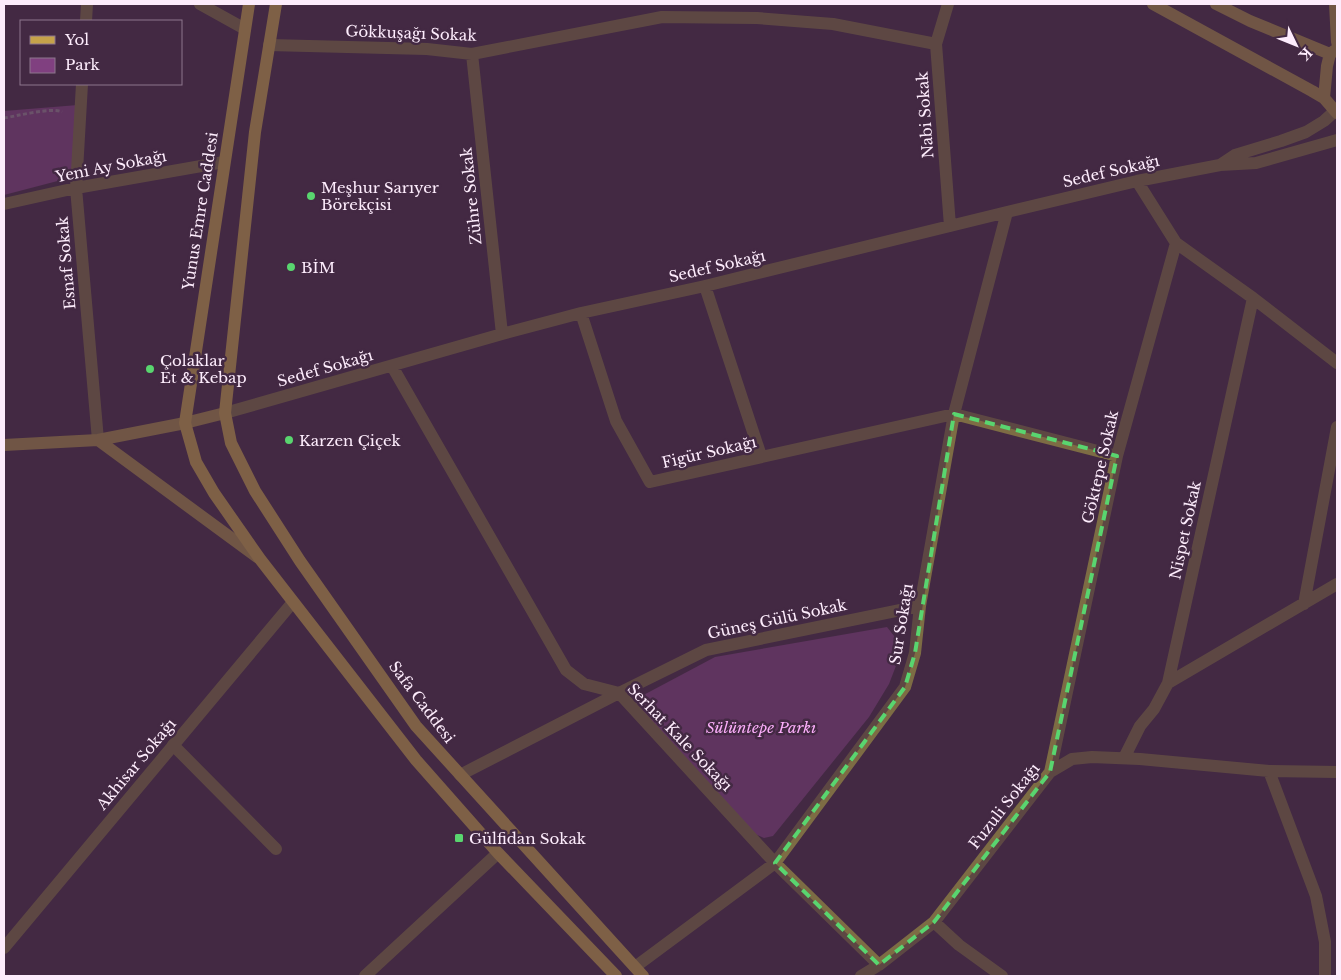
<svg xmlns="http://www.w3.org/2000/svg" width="1341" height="980" font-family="'Libre Baskerville',serif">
	<rect width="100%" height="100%" fill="#432943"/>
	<path fill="#804080" d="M 78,105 L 74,171 L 69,178 L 4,195 L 4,111 Z
		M 887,627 L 898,641 L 899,658 L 889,684 L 869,717 L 773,836 L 764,838 L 755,834 L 636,706 L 636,699 L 715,657 Z"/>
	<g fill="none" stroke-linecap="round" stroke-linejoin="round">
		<path stroke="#998398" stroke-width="3" stroke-dasharray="4 2.5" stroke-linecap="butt" d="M 4,118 C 17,116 52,107 62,112"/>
		<path stroke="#7d6c44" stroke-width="12" d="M 173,745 L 276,849"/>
		<path stroke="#7d6c44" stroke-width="12" d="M 200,4 L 245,29
			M 948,4 L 936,44 L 950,226
			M 86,21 L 87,4
			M 269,45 L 427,49 L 472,54 L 662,17 L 757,18 L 833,24 L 936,44
			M 472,54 L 502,334
			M 82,84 L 76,188 L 98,440
			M 1220,165 L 1235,155 L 1281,141 L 1306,132 L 1324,121 L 1335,111
			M 4,204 L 76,188 L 224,162
			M 1176,243 L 1253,298 L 1337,363
			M 705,286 L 761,456
			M 581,313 L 616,421 L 650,482 L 954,414 L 1117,456
			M 392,366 L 566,670 L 584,684 L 619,693 L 775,863 L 879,965
			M 225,413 L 502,334 L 581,313 L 705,286 L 1007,212 L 1137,181 L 1220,165 L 1256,163 L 1337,140
			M 1304,604 L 1337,427
			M 1168,683 L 1337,584
			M 1124,758 L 1140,726 L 1154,709 L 1168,683 L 1253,298
			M 1269,771 L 1316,896 L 1325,942 L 1325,976
			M 1050,772 L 1117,456 L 1176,243 L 1137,181
			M 460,775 L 619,693 L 706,650 L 920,606
			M 934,922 L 959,945 L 1002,976
			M 4,948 L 293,602
			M 635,967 L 775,863 L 905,687 L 915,653 L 920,606 L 954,414 L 1007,212
			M 365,976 L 498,853
			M 861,976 L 879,965 L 934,922 L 1050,772 L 1072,759 L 1092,757 L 1140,759 L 1269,771 L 1337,772"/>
		<path stroke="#a68a48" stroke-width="12" d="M 1153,4 L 1312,91 L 1324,98 L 1337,113
			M 1216,4 L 1250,21 L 1330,54
			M 1335,4 L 1337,42
			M 1324,98 L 1327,66 L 1330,54 L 1337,49
			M 98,440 L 257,557
			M 4,445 L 98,440 L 185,423 L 225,413"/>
		<path stroke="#c5a24a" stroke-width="12" d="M 249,4 L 185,423 L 196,462 L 214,493 L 260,559 L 416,760 L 498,853 L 616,976
			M 276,4 L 255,132 L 225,413 L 231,443 L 255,491 L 300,561 L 416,726 L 643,976"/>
	</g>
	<path d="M0 0H1341V980H0ZM 954,414 L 1117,456 L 1050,772 L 934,922 L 879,965 L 775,863 L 905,687 L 915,653 Z" fill="#432943" fill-opacity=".55" fill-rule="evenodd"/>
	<path fill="none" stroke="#59d56f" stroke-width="4" stroke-dasharray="10 6" stroke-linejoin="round" d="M 954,414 L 1117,456 L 1050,772 L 934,922 L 879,965 L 775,863 L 905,687 L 915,653 Z"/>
	<g fill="#59d56f" stroke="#432943" stroke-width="2">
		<circle cx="311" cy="196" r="5"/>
		<circle cx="291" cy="267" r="5"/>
		<circle cx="150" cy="369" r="5"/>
		<circle cx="289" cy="440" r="5"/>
		<rect x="454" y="833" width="10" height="10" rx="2.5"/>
	</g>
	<g text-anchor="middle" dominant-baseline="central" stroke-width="5" stroke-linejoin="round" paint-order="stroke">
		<g font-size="15" fill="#fdecfc" stroke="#432943">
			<text transform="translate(411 33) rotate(2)">Gökkuşağı Sokak</text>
			<text transform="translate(925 115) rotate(-94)">Nabi Sokak</text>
			<text transform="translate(111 166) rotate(-11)">Yeni Ay Sokağı</text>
			<text transform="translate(1111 171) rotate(-13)">Sedef Sokağı</text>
			<text transform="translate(471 196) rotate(-96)">Zühre Sokak</text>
			<text transform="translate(200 211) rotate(-81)">Yunus Emre Caddesi</text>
			<text transform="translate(66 263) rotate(-95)">Esnaf Sokak</text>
			<text transform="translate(717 266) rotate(-13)">Sedef Sokağı</text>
			<text transform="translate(325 368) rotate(-16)">Sedef Sokağı</text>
			<text transform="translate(709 452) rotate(-13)">Figür Sokağı</text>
			<text transform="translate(1100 467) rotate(-77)">Göktepe Sokak</text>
			<text transform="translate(1185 530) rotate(-78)">Nispet Sokak</text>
			<text transform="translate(777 619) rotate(-12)">Güneş Gülü Sokak</text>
			<text transform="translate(901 624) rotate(-81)">Sur Sokağı</text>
			<text transform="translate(422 702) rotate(53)">Safa Caddesi</text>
			<text transform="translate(680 737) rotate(46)">Serhat Kale Sokağı</text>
			<text transform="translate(136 764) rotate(-50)">Akhisar Sokağı</text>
			<text transform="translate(1004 806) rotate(-52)">Fuzuli Sokağı</text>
		</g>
		<g font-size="15" fill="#fdecfc" stroke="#432943" text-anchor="start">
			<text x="321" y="187">Meşhur Sarıyer<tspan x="321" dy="17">Börekçisi</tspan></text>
			<text x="301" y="267">BİM</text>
			<text x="160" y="360">Çolaklar<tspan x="160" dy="17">Et &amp; Kebap</tspan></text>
			<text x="299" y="440">Karzen Çiçek</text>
			<text x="469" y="838">Gülfidan Sokak</text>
		</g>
		<g font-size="15" font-style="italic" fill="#fbaefa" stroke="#432943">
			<text x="761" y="727">Sülüntepe Parkı</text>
		</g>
	</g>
	<rect width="1341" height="980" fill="none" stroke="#fdecfc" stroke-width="10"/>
	<rect x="20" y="20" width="162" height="65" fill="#432943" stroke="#8d778d"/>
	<rect x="30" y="36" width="25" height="8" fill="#c5a24a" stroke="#8d778d"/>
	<text x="65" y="45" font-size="15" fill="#fdecfc">Yol</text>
	<rect x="30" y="58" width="25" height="15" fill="#804080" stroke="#8d778d"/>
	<text x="65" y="70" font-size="15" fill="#fdecfc">Park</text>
	<g transform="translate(1296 45) rotate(133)" stroke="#432943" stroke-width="4" paint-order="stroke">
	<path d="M0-4L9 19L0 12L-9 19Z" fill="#fdecfc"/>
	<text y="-8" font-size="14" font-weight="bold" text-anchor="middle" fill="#fdecfc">K</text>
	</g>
</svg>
